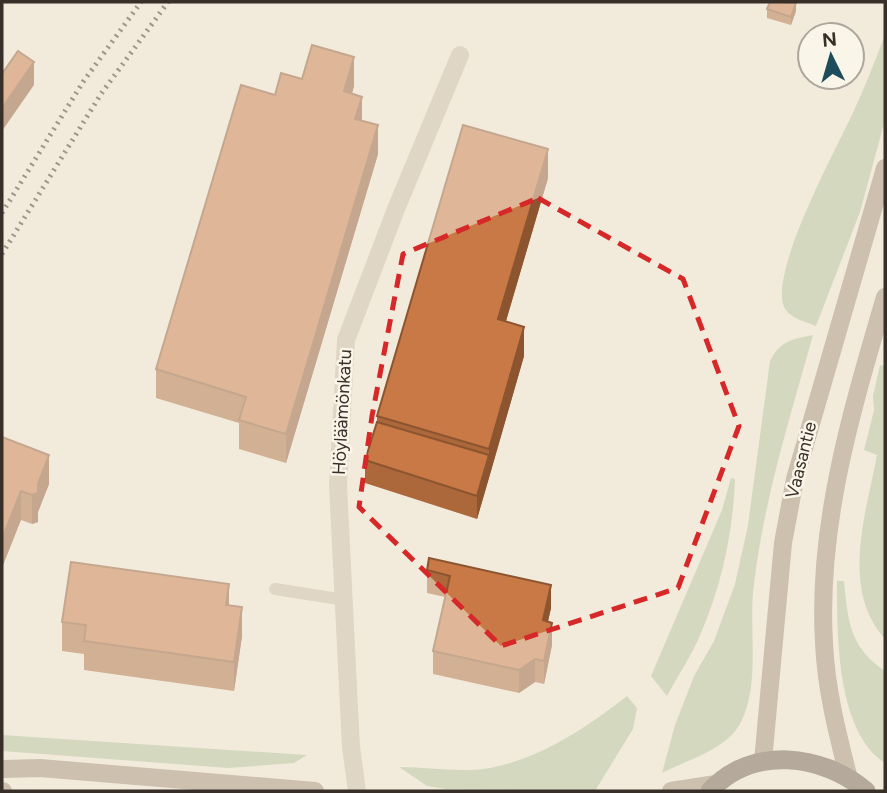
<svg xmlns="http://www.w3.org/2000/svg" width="887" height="793" font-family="Figtree,sans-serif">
	<rect width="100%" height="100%" fill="#f2ebdc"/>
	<path fill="#afc29c" d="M 885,35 L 885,120 L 860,212 L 816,326 C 801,320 783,317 782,298 C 779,256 831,158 850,119 C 863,92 874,63 885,35 Z
		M 813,335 C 790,418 764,499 754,584 C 748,627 761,682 741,722 C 728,749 687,760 662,773 L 675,725 L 694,676 L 714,641 L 735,584 L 748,525 L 770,361 C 780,341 792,339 813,335 Z
		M 880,365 L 885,366 L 885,639 C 840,589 866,514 877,455 L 864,450 L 874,410 L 873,396 Z
		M 731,478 L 735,479 C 733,532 722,584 701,633 C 692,655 678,675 667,696 L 651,676 L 722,510 Z
		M 837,581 L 844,581 C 848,620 849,647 885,671 L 885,763 C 836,731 837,634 837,581 Z
		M 627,696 L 637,708 L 633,729 L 595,791 L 446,789 L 427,786 L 399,767 C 428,767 461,773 490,768 C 542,758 587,727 627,696 Z
		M 2,735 L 307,755 L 294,763 L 228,768 L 2,751 Z"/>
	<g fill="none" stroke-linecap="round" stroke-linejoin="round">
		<path stroke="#cbbda8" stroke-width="12" d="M 275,589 L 345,600"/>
		<path stroke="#cbbda8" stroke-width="18" d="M 357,791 L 351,747 L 338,485 L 346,340 L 396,209 L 460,55"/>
		<path stroke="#9f8c79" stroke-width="18" d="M 763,761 L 783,543 L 795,479 L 885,168
			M 2,769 L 40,768 L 315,791
			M 848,775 C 837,732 826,688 824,643 C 817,524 852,410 885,297
			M 2,791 L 3,791
			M 671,791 L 716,784"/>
		<path stroke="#695a4c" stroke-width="19" d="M 710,791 C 752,745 823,754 866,791"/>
		<path stroke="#372f28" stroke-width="5" stroke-dasharray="2 5" stroke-linecap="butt" d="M 2,213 L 83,82 L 141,2
			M 2,254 L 101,94 L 168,2"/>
	</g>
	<path fill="#ac683b" d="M 767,9 L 796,11 L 791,25 L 767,18 Z
		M 302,79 L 354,86 L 352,94 L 362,121 L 378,154 L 286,463 L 239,449 L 239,423 L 156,398 L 156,369 L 275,95 Z
		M 548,178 L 506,321 L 524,356 L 477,519 L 365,483 L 365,460 L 377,422 L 377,416 Z
		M 2,437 L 49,484 L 38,512 L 38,522 L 32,524 L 21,520 Z
		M 429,558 L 551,608 L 548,621 L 552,645 L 544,684 L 535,682 L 519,693 L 433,674 L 433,651 L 445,597 L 427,593 L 427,570 Z
		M 229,606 L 242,636 L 234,691 L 84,670 L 84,654 L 62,651 L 62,622 Z"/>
	<path fill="#8c5530" d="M 796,3 L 796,11 L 791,25 L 791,17 Z
		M 354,57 L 354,86 L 344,120 L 344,91 Z
		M 34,62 L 34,85 L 2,131 L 2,108 Z
		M 362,97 L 362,126 L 355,119 Z
		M 378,125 L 378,154 L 286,463 L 286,434 Z
		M 548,149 L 548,178 L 498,348 L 498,319 Z
		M 524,327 L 524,356 L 489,478 L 489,449 Z
		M 49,455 L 49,484 L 38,512 L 38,522 L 32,524 L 32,495 L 38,484 Z
		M 489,455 L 489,478 L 477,519 L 477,496 Z
		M 21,491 L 21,520 L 2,568 L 2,539 Z
		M 229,584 L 229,613 L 226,605 Z
		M 551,585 L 551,608 L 543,643 L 543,620 Z
		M 242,607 L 242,636 L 234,691 L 234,662 Z
		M 552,623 L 552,645 L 544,684 L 544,661 Z
		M 535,659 L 535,682 L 519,693 L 519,670 Z"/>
	<path fill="#c87945" stroke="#8c5530" stroke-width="2" d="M 770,2 L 796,3 L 791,17 L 767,9 Z
		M 312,45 L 354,57 L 344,91 L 362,97 L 355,119 L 378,125 L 286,434 L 239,420 L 246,397 L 156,369 L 241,85 L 275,95 L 281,73 L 302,79 Z
		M 18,51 L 34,62 L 2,108 L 2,74 Z
		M 463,125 L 548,149 L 498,319 L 524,327 L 489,449 L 377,416 Z
		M 377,422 L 489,455 L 477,496 L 365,460 Z
		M 2,437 L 49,455 L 38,484 L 38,493 L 32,495 L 21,491 L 2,539 Z
		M 429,558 L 551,585 L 543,620 L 552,623 L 544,661 L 535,659 L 519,670 L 433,651 L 450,576 L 427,570 Z
		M 71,562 L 229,584 L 226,605 L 242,607 L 234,662 L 84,641 L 86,625 L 62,622 Z"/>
	<path d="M0 0H887V793H0ZM 538,198 L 683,279 L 739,426 L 678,588 L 501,646 L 359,507 L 372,416 L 403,254 Z" fill="#f2ebdc" fill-opacity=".55" fill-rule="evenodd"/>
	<path fill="none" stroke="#d62828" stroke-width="5" stroke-dasharray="14 9" stroke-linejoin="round" d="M 538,198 L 683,279 L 739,426 L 678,588 L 501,646 L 359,507 L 372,416 L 403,254 Z"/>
	<g text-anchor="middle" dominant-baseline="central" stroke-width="5" stroke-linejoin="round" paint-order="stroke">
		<g font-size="18" fill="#372f28" stroke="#faf5e9">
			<text transform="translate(342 412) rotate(-87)">Höyläämönkatu</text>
			<text transform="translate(801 460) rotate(-76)">Vaasantie</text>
		</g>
	</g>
	<rect width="887" height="793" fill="none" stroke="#372f28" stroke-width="7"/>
	<g transform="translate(831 56) rotate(355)"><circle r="33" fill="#faf5e9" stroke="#aca69c" stroke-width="2"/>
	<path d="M0-5L12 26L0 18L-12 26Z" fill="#1d4c5a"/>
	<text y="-10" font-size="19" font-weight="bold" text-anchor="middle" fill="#372f28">N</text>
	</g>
</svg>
